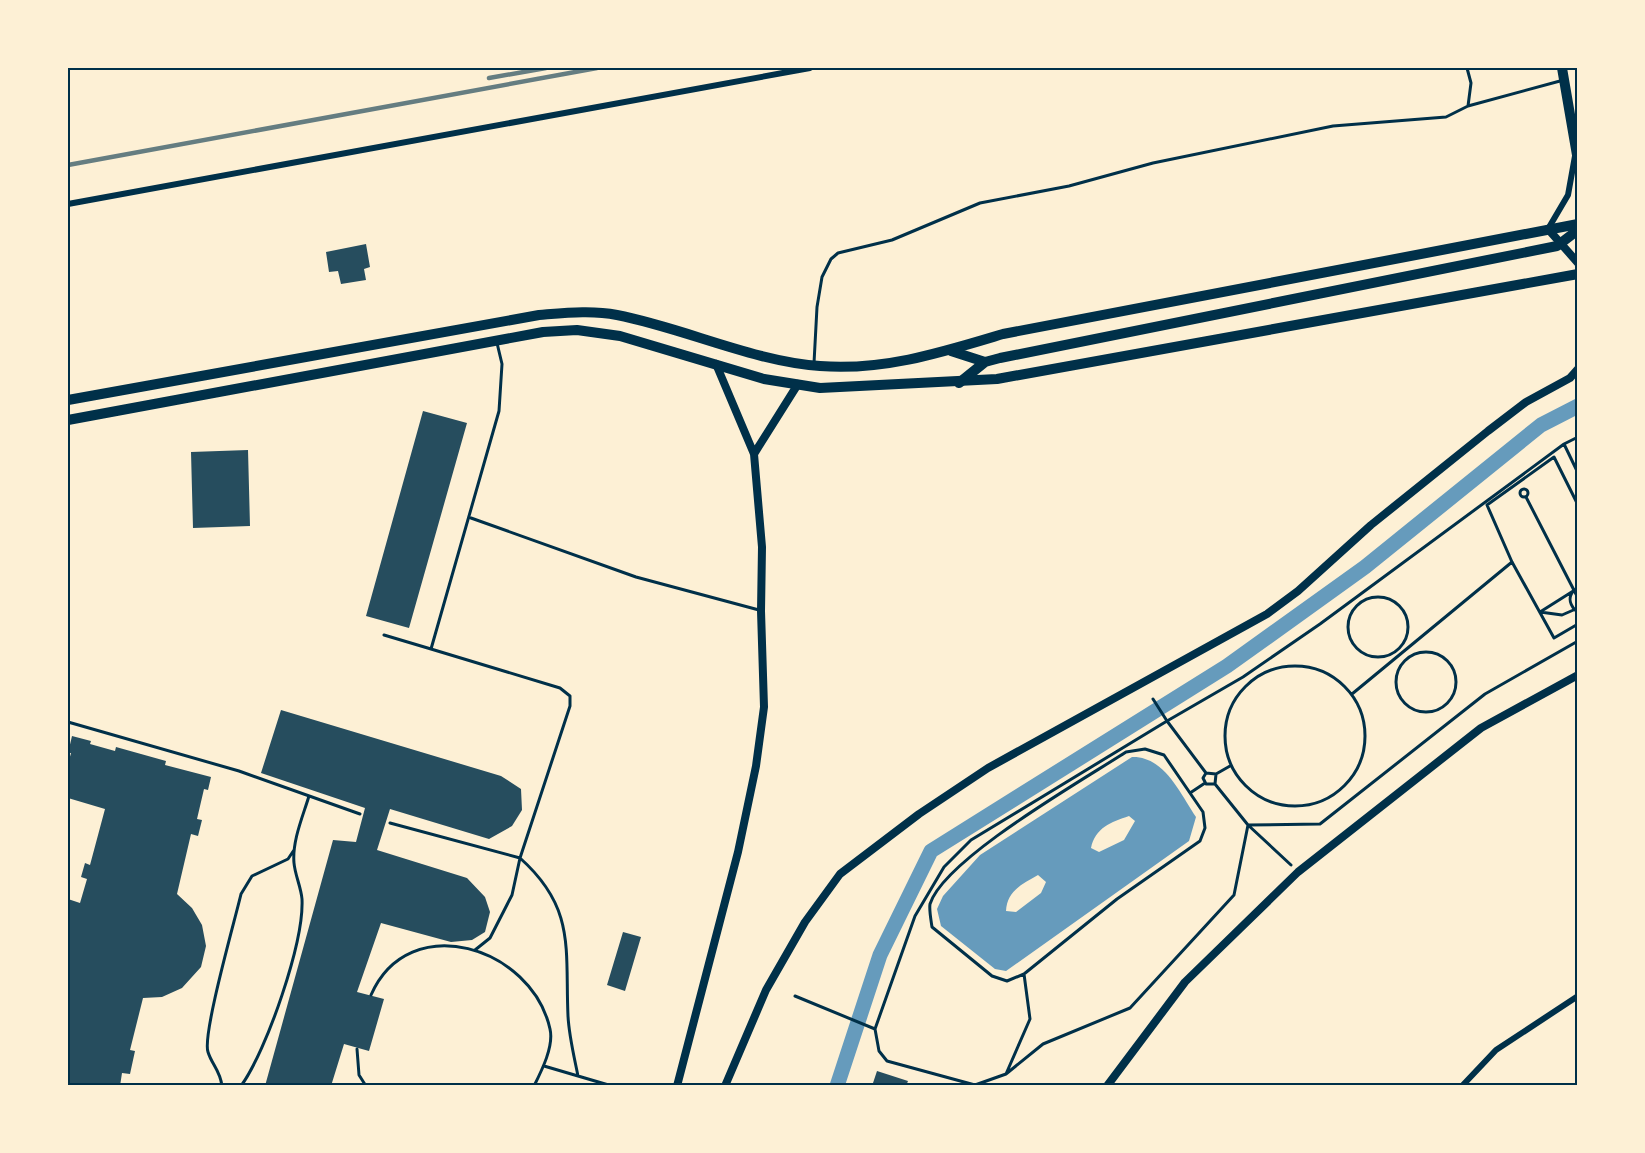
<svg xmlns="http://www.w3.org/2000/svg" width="1645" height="1153" font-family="Manrope,sans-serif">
	<rect width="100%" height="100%" fill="#fdf0d5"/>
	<path fill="#669bbc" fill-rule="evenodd" d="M 1132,757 C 1164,756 1180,793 1196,817 L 1189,841 L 1006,971 L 995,969 L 941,926 L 937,909 L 943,896 L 980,855 ZM 1129,816 L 1135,821 L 1124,840 L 1099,852 L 1091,848 C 1095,828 1111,822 1129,816 ZM 1038,875 L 1046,882 L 1041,893 L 1016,912 L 1006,911 C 1007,891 1022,884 1038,875 Z"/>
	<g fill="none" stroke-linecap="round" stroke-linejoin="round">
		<path stroke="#669bbc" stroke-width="15" d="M 837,1086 L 880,955 L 931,851 L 1227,666 L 1365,567 L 1541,425 L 1578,406"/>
	</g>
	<path fill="#264d5e" d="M 366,244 L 370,267 L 364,269 L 366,280 L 341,284 L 338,271 L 329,272 L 326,252 Z
		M 423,411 L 467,423 L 409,628 L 366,616 Z
		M 248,450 L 250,526 L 193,528 L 191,452 Z
		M 281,710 L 501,776 L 521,789 L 522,810 L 512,826 L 489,839 L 390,809 L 377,850 L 467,878 L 485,897 L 490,912 L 485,932 L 472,940 L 451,942 L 381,923 L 357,992 L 384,999 L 369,1051 L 344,1044 L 331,1086 L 265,1086 L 333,840 L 356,842 L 365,808 L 261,773 Z
		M 72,736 L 91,741 L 90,744 L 115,751 L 116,747 L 166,761 L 165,765 L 211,777 L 208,790 L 204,789 L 197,819 L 202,820 L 198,836 L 191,834 L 177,894 L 192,908 L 202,925 L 206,946 L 201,967 L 182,988 L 162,997 L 143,998 L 130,1050 L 135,1051 L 130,1074 L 122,1073 L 120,1086 L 68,1086 L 68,899 L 80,903 L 87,879 L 81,877 L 85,863 L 90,865 L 105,809 L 68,798 L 68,764 L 71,753 L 68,753 Z
		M 623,932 L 641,937 L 625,991 L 607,985 Z
		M 877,1071 L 908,1081 L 906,1086 L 872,1086 Z"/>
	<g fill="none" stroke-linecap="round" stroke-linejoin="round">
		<path stroke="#003049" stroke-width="3" d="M 1578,437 L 1564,444 L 1578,473
			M1520 493a4 4 0 1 1 8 0a4 4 0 1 1-8 0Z
			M 1526,497 L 1578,598
			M 1578,505 L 1554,457 L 1487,505 L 1512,562 L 1554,638 L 1578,624
			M 1578,588 L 1540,612 L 1562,615 L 1578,608
			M1348 627a30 30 0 1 1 60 0a30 30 0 1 1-60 0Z
			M 1575,610 C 1569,603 1568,597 1574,590 L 1578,591
			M1396 682a30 30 0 1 1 60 0a30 30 0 1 1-60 0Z
			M1225 736a70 70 0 1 1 140 0a70 70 0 1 1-140 0Z
			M 1352,694 L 1512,562
			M 1145,749 L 1164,755 L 1203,812 L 1205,828 L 1200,841 L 1117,899 L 1024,974 L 1007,981 L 992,976 L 932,927 C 931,920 929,910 930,904 C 944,859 1083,780 1126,752 Z
			M 1206,773 L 1167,721 L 1243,677 L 1320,624 L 1564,444
			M 1216,774 L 1215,784 L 1206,784 L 1203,778 L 1206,773 L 1216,774 L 1230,766
			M 1215,784 L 1248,825 L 1291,865
			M 1190,793 L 1205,783
			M 1024,974 L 1030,1019 L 1006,1074 L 975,1085 L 887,1061 L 879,1051 L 875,1029 L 915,916 L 944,867 L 971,840 L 1167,721 L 1153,699
			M 795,996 L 875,1029
			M 1006,1074 L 1043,1044 L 1130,1008 L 1234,895 L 1248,825 L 1320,824 L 1485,694 L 1578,641"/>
		<path stroke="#003049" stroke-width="3" d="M 1468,106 L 1560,81
			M 814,363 L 817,307 L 822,277 L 831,259 L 838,253 L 892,240 L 980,203 L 1069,186 L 1153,163 L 1333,126 L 1446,117 L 1468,106 L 1471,83 L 1467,68
			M 471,518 L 636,577 L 759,610
			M 384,635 L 431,649
			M 68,722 L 239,771 L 360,814
			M 390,823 L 520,858 C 576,908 565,949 568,1016 C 569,1036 574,1056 578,1076
			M 475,950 L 490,938 L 512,895 L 520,858 L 570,706 L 570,696 L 560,688 L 431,649 L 499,411 L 502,364 L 497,343
			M 371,995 C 409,908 532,947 550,1029 C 554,1046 542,1070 534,1086
			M 357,1049 L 359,1075 L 366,1086
			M 544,1066 L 612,1086
			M 222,1086 C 220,1070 212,1065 208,1052 C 202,1035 235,920 241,894 L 252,876 L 288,859 L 294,850
			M 241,1086 C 267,1050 304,942 302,899 C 301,887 295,875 294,863 C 292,841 303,816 309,796"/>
		<path stroke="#003049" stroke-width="6" d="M 68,204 L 810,68
			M 1548,229 L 1568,195 L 1575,156
			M 1462,1086 L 1496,1050 L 1578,996"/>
		<path stroke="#003049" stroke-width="8" d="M 1548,229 L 1578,263
			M 754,454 L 798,384
			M 677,1086 L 738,852 L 756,766 L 764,707 L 761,611 L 762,547 L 754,454 L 716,364
			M 725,1086 L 766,990 L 805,922 L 840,874 L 919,814 L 988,768 L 1267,614 L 1298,591 L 1371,525 L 1488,431 L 1526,402 L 1570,378 L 1578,369
			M 1107,1086 L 1185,982 L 1298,872 L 1481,728 L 1578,675"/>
		<path stroke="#003049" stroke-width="10" d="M 68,400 L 539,315 C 565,313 592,310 617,315 C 684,328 752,361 820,366 C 884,371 943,352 1003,334 L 1578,224
			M 68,420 L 543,332 L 577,330 L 620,336 L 764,379 L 820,388 L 997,379 L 1578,274"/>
		<path stroke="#003049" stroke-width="10" d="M 1562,68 L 1578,161
			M 951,351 L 985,362
			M 959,383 L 985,362 L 1000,358 L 1557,246 L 1574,233 L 1578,226"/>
		<path stroke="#657d81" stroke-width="4.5" d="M 489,78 L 546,68
			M 68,165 L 597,68"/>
	</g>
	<rect width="1645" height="1153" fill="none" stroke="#fdf0d5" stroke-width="138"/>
	<rect x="69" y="69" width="1507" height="1015" fill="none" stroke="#003049" stroke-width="2"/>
</svg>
